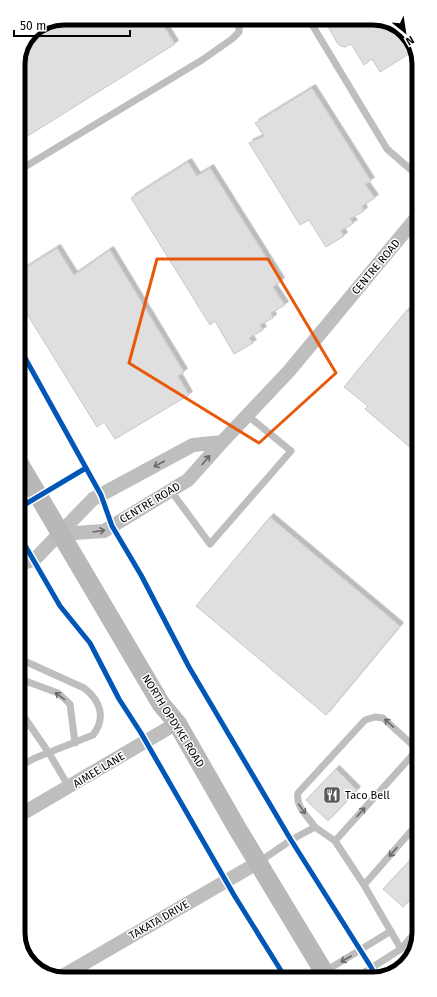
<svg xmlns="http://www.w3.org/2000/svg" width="437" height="997" font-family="'Fira Sans',sans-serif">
	<defs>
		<filter id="shadow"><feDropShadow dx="3.5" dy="-3.5" stdDeviation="0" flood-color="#0004"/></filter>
	</defs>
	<rect width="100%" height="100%" fill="#fff"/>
	<path fill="#dfdfdf" stroke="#c7c7c7" filter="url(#shadow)" d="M 64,18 L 159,18 L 175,44 L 18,142 L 18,61 L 32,31 Z
		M 323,18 L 377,18 L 401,28 L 417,49 L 380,72 L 372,59 L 364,65 L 351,44 L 345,47 L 341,46 L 338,44 Z
		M 312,88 L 371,181 L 365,184 L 375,198 L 362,206 L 364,211 L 350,219 L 354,223 L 341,231 L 344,236 L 326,247 L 309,220 L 300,225 L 249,143 L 264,136 L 255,123 Z
		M 188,162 L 197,176 L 210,168 L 281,281 L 273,287 L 285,305 L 271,313 L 273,318 L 260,325 L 263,330 L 249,338 L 253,343 L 234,354 L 215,321 L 210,325 L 131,198 Z
		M 57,248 L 74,275 L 110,250 L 184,372 L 178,376 L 189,395 L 115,439 L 104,422 L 97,427 L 19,301 L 19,272 Z
		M 407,310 L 417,319 L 418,454 L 365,409 L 368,406 L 344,387 Z
		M 270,517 L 400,626 L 326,715 L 196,606 Z
		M 336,769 L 357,790 L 328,821 L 306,800 Z
		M 419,851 L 419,890 L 403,907 L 383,889 Z"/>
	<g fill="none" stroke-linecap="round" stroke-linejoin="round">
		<path stroke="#bebebe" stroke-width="7" d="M 308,18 L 387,149 L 417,175
			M 18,171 L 202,60 L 232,39 L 239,32 L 239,20 L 238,18
			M 171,491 L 210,544 L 291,451 L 247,415
			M 20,659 L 84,688 C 101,701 106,718 93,735 L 35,758 L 20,766
			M 20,679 L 58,693 L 70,704 L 75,743
			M 20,711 L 49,753 L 69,787
			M 20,730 L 28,725
			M 315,827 C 308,817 295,806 298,793 L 365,720 L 375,717 L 383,718 L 419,751
			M 335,841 L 417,750
			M 259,862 L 291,840 L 315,827 L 335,841 L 364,885 L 401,949 L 419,928
			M 364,885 L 419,822
			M 324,972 L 391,931
			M 357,977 L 401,949"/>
		<path stroke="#bebebe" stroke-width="14" d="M 60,534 L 104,531 L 188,480 L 222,442 L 289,371 L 417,217
			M 19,564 L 34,560 L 93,499 L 193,445 L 222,442
			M 20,815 L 177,723
			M 59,978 L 259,862"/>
		<path stroke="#b8b8b8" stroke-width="19" d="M 19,463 L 161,704 L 177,723 L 237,828 L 327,977"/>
		<defs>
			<path id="cycleway" d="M 19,347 L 101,495 L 112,526 L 141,575 L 189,667 L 291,840 L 371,967 L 376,977
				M 19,508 L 86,468
				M 19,537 L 23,542 L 60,606 L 90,643 L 119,699 L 141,733 L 234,895 L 285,977"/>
		</defs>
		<use href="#cycleway" stroke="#fff" stroke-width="8"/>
		<use href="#cycleway" stroke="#0057b8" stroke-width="5"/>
	</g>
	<defs><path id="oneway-shaft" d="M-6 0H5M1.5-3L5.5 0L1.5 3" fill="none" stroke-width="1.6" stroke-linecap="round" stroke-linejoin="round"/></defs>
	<g stroke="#686868">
		<use href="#oneway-shaft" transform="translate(206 460) rotate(-49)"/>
		<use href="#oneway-shaft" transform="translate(159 464) rotate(152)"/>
		<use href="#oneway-shaft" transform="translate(99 531) rotate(-9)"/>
		<use href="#oneway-shaft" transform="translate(60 696) rotate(-144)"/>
		<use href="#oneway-shaft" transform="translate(389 723) rotate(-137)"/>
		<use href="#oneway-shaft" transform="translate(302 809) rotate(55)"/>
		<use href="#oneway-shaft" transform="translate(361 812) rotate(-48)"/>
		<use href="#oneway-shaft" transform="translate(393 852) rotate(131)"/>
		<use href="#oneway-shaft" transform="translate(346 959) rotate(150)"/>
	</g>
	<path fill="none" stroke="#e8590c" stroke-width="3" stroke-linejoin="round" d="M 157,259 L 268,259 L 336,373 L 259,443 L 129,363 Z"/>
	<defs>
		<symbol id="restaurant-square" viewBox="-11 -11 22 22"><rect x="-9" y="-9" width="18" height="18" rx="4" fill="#595959" stroke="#fff"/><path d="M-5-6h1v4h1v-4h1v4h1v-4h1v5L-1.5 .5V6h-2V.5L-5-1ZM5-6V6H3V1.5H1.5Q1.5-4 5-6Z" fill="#fff"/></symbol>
	</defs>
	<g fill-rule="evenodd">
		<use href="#restaurant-square" x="322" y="785" width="20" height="20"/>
	</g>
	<g text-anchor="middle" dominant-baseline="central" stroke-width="3" stroke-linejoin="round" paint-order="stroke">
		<g font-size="11" fill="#000" stroke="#fff">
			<text transform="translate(376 267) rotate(-50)">CENTRE ROAD</text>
			<text transform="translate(150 503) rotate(-31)">CENTRE ROAD</text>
			<text transform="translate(173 721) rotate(58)">NORTH OPDYKE ROAD</text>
			<text transform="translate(99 770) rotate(-31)">AIMEE LANE</text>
			<text transform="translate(159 920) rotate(-30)">TAKATA DRIVE</text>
		</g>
		<g font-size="11" fill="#000" stroke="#fff" text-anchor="start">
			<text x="345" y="795">Taco Bell</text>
		</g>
	</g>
	<path d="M0 0H437V997H0ZM64 25H373A39 39 0 0 1 412 64V933A39 39 0 0 1 373 972H64A39 39 0 0 1 25 933V64A39 39 0 0 1 64 25Z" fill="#fff" fill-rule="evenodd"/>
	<path fill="none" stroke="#000" stroke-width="5" d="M64 25H373A39 39 0 0 1 412 64V933A39 39 0 0 1 373 972H64A39 39 0 0 1 25 933V64A39 39 0 0 1 64 25Z"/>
	<g transform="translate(405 32) rotate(150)" stroke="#ffffff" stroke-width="3" paint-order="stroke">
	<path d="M0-3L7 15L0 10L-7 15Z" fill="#000000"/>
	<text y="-6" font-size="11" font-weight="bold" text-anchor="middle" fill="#000000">N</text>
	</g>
	<path d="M14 30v6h116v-6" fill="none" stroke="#000000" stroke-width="2"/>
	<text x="20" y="30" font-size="12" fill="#000000" stroke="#ffffff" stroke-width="3" paint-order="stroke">50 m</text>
</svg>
